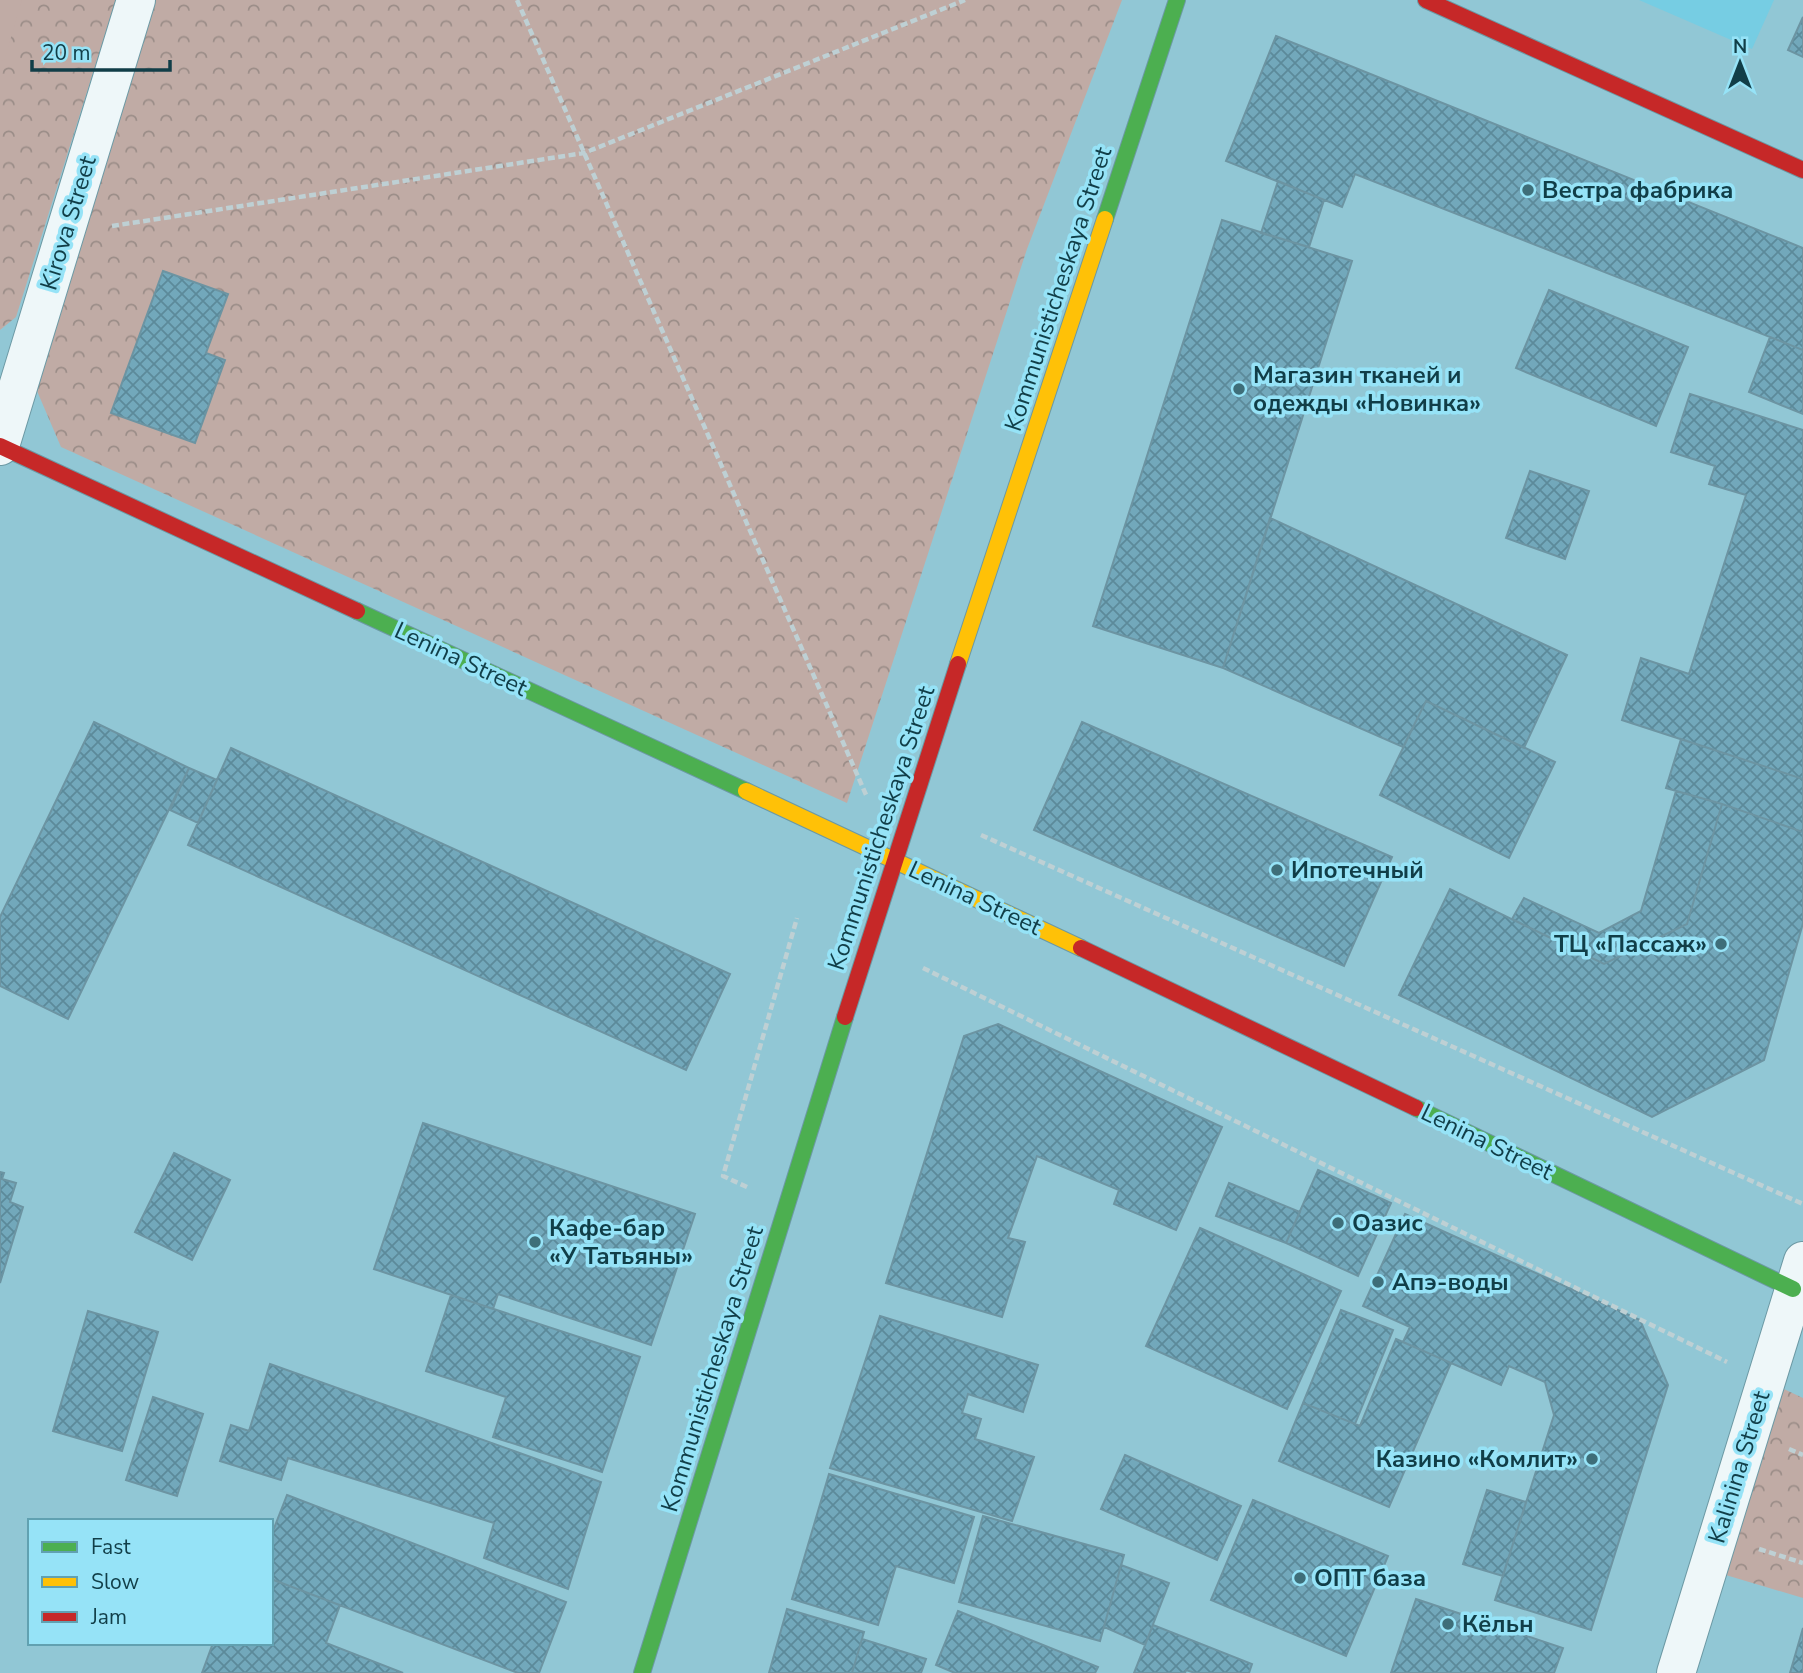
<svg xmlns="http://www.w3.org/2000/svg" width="1803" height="1673" font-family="'Nunito Sans',sans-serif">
	<defs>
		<pattern id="forest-crowns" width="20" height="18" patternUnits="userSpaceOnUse" patternTransform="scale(1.75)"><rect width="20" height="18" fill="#c0aba5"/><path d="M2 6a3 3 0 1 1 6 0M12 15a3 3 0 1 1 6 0" fill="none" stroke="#9b8d88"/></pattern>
		<pattern id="building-cross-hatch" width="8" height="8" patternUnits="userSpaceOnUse" patternTransform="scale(1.75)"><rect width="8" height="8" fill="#72a8bb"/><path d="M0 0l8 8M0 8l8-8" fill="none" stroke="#5c8a9a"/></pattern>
	</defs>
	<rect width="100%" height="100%" fill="#91c7d5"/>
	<path fill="#76cde3" d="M 1639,0 L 1774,0 L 1752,49 Z"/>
	<path fill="url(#forest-crowns)" d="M 0,0 L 116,0 L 16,317 L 0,330 Z
		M 136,0 L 1122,0 L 1027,249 L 847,803 L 61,447 L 25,363 Z
		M 1765,1380 L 1803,1398 L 1803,1598 L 1709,1570 Z"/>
	<path fill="#c0aba5" d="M 0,0 L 22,0 L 4,61 L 0,60 Z"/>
	<path fill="url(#building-cross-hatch)" stroke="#6c94a2" stroke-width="2" d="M 1803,17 L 1803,57 L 1788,50 Z
		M 1276,36 L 1803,248 L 1803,350 L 1355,174 L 1342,207 L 1226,161 Z
		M 1278,181 L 1324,200 L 1309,247 L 1261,233 Z
		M 1222,220 L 1352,261 L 1223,668 L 1093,626 Z
		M 163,271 L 228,294 L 206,353 L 225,360 L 195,443 L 111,413 Z
		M 1549,290 L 1688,347 L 1656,426 L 1516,368 Z
		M 1770,337 L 1803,350 L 1803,414 L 1749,392 Z
		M 1690,394 L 1803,430 L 1803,779 L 1622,720 L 1641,658 L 1689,674 L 1746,495 L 1709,484 L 1715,466 L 1671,452 Z
		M 1530,471 L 1589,491 L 1565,559 L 1506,538 Z
		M 1270,518 L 1567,655 L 1524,748 L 1426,701 L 1403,747 L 1223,668 Z
		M 1426,701 L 1555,762 L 1509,858 L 1380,795 Z
		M 94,722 L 189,768 L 68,1019 L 0,986 L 0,917 Z
		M 1082,722 L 1392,857 L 1344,966 L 1034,830 Z
		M 1681,739 L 1803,779 L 1803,832 L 1722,804 L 1666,788 Z
		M 231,748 L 730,974 L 686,1070 L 188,845 Z
		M 189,768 L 217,780 L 198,823 L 170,810 Z
		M 1676,791 L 1722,804 L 1687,924 L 1604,964 L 1512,919 L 1524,898 L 1599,933 L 1641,911 Z
		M 1722,804 L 1803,832 L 1803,923 L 1764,1060 L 1652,1117 L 1399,995 L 1450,889 L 1604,964 L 1687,924 Z
		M 998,1024 L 1222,1127 L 1176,1230 L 1114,1204 L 1119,1190 L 1037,1156 L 1008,1238 L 1025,1242 L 1002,1317 L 886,1283 L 964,1036 Z
		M 423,1123 L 695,1214 L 651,1345 L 498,1294 L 493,1309 L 374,1269 Z
		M 174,1153 L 230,1180 L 192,1260 L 135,1232 Z
		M 1318,1170 L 1391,1203 L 1358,1276 L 1286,1243 Z
		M 0,1172 L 4,1173 L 2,1179 L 16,1183 L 10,1202 L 23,1207 L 0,1283 Z
		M 1229,1183 L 1300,1212 L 1286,1243 L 1216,1216 Z
		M 1405,1214 L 1640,1320 L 1668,1385 L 1591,1630 L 1495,1600 L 1554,1415 L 1545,1382 L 1509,1366 L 1501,1385 L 1403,1342 L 1410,1327 L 1363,1306 Z
		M 1200,1228 L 1341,1291 L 1287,1409 L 1146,1346 Z
		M 451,1295 L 640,1357 L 602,1472 L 493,1437 L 506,1397 L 426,1371 Z
		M 1341,1310 L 1393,1330 L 1355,1424 L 1303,1403 Z
		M 88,1311 L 158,1332 L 122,1451 L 53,1431 Z
		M 880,1316 L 1038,1365 L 1023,1412 L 968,1394 L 962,1413 L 981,1419 L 975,1439 L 1034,1457 L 1012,1521 L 830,1468 Z
		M 1396,1339 L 1451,1363 L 1389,1507 L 1279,1461 L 1303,1403 L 1360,1426 Z
		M 270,1364 L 601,1482 L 568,1589 L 484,1558 L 494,1523 L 288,1458 L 281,1480 L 220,1461 L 231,1425 L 249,1431 Z
		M 153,1397 L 203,1414 L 177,1496 L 126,1480 Z
		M 1125,1455 L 1241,1506 L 1217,1560 L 1101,1509 Z
		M 829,1474 L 974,1517 L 954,1583 L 896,1566 L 878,1625 L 792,1599 Z
		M 1487,1490 L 1526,1502 L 1503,1576 L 1463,1564 Z
		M 287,1495 L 566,1602 L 539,1673 L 518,1673 L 271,1579 L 271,1536 Z
		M 1253,1500 L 1388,1556 L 1346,1656 L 1211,1600 Z
		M 983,1516 L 1124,1555 L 1100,1641 L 959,1602 Z
		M 1121,1565 L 1169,1583 L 1145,1645 L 1104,1627 Z
		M 271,1579 L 340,1605 L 326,1643 L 403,1673 L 202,1673 L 213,1643 L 271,1643 Z
		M 1416,1599 L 1563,1648 L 1554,1673 L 1391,1673 Z
		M 787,1609 L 864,1632 L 852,1673 L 769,1673 Z
		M 958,1611 L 1098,1667 L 1095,1673 L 955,1673 L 936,1665 Z
		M 1153,1625 L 1252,1664 L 1249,1673 L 1195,1673 L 1186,1670 L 1185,1673 L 1134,1673 Z
		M 1803,1628 L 1803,1673 L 1790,1673 Z
		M 862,1639 L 926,1659 L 921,1673 L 852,1673 Z"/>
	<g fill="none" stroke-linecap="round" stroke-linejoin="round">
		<defs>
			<path id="street" d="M 0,446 L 136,0
				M 1676,1673 L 1803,1261"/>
			<path id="fast" d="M 1105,219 L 1177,0
				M 357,611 L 746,791
				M 1416,1108 L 1793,1289
				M 642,1673 L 845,1017"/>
			<path id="slow" d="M 958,664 L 1105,219
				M 746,791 L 1081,948"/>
			<path id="jam" d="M 1426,0 L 1803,170
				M 0,446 L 357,611
				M 1081,948 L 1416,1108
				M 845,1017 L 958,664"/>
		</defs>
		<use href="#street" stroke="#6c99a4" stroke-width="40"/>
		<use href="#fast" stroke="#6c99a4" stroke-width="18"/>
		<use href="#slow" stroke="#6c99a4" stroke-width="18"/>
		<use href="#jam" stroke="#6c99a4" stroke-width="18"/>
		<path stroke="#bed0d4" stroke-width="4.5" stroke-dasharray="7 3.5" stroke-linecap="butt" d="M 517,0 L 867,797
			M 112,226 L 584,153 L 965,0
			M 981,835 L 1803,1204
			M 923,968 L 1727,1362
			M 747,1187 L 723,1176 L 797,918
			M 1789,1449 L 1803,1455
			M 1759,1549 L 1803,1563"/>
		<use href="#street" stroke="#eef7f9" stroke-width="38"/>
		<use href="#fast" stroke="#4caf50" stroke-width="16"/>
		<use href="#slow" stroke="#ffc107" stroke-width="16"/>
		<use href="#jam" stroke="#c62828" stroke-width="16"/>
	</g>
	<g fill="#3e6e79" stroke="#96e3f7" stroke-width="2.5">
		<circle cx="1528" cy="190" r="7"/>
		<circle cx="1239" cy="389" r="7"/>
		<circle cx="1277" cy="870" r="7"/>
		<circle cx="1721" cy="944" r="7"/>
		<circle cx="1338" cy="1223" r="7"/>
		<circle cx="535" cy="1242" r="7"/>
		<circle cx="1378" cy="1282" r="7"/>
		<circle cx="1592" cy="1459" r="7"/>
		<circle cx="1300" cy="1578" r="7"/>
		<circle cx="1448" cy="1624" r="7"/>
	</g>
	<g text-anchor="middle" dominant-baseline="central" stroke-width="7" stroke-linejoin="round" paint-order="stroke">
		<g font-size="24" font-weight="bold" fill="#113e48" stroke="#96e3f7" text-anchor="start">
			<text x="1542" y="190">Вестра фабрика</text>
			<text x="1253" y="375">Магазин тканей и<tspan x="1253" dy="28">одежды «Новинка»</tspan></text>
			<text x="1291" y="870">Ипотечный</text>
			<text x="1707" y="944" text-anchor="end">ТЦ «Пассаж»</text>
			<text x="1352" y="1223">Оазис</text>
			<text x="549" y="1228">Кафе-бар<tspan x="549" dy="28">«У Татьяны»</tspan></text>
			<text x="1392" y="1282">Апэ-воды</text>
			<text x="1578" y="1459" text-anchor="end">Казино «Комлит»</text>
			<text x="1314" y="1578">ОПТ база</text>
			<text x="1462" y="1624">Кёльн</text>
		</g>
		<g font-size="24" fill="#113e48" stroke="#96e3f7">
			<text transform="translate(68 223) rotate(-73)">Kirova Street</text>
			<text transform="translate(1058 289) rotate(-72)">Kommunisticheskaya Street</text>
			<text transform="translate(461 659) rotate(25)">Lenina Street</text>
			<text transform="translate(881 828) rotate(-72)">Kommunisticheskaya Street</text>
			<text transform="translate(975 898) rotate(25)">Lenina Street</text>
			<text transform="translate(1487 1142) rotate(26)">Lenina Street</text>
			<text transform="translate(712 1369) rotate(-73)">Kommunisticheskaya Street</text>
			<text transform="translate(1739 1467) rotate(-73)">Kalinina Street</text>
		</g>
	</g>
	<rect x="28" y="1519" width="245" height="126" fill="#96e3f7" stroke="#61a1b1" stroke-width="2"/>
	<rect x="42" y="1542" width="35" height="10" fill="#4caf50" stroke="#61a1b1" stroke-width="2"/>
	<text x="91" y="1554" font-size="21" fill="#113e48">Fast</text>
	<rect x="42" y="1577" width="35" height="10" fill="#ffc107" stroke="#61a1b1" stroke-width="2"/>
	<text x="91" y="1589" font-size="21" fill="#113e48">Slow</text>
	<rect x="42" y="1612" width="35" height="10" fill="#c62828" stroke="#61a1b1" stroke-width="2"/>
	<text x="91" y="1624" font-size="21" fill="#113e48">Jam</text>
	<g transform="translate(1740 63)" stroke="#96e3f7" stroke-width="5" paint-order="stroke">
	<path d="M0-5L12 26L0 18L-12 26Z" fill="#113e48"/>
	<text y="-10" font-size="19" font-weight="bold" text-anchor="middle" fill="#113e48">N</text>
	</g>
	<path d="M32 60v10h138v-10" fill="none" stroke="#113e48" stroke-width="3.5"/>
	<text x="42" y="60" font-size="21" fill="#113e48" stroke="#96e3f7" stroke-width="5" paint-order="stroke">20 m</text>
</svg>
